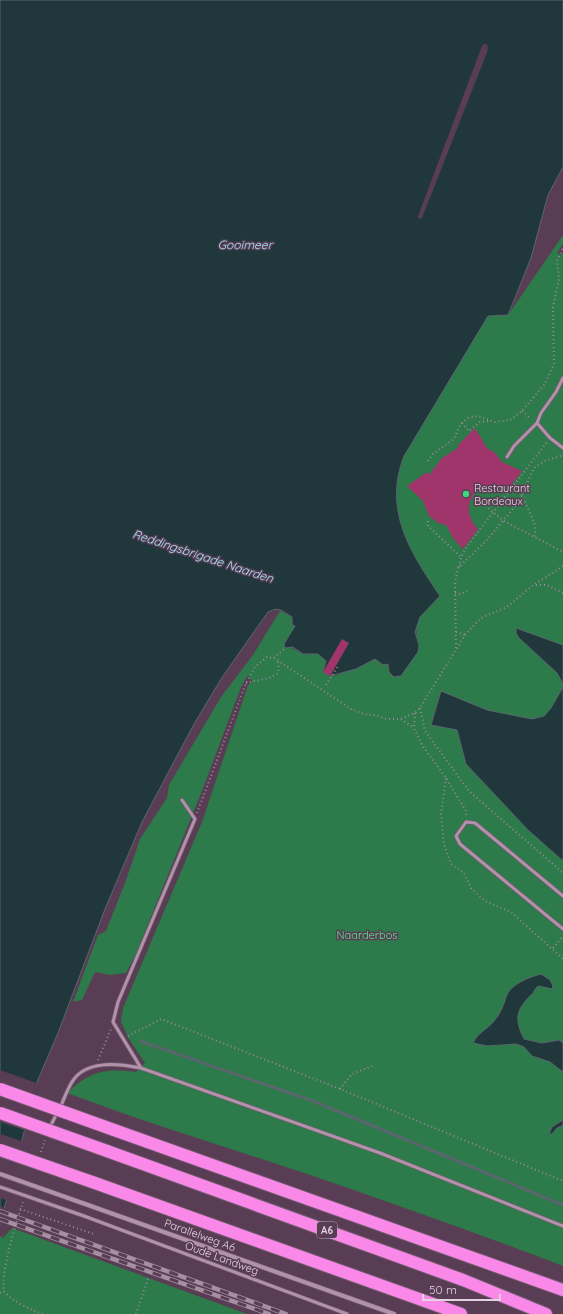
<svg xmlns="http://www.w3.org/2000/svg" width="563" height="1314" font-family="Quicksand,sans-serif">
	<rect width="100%" height="100%" fill="#593d54"/>
	<path fill="#2d7a4a" d="M 563,235 L 563,244 L 557,253 L 561,255 L 563,252 L 563,1266 C 479,1234 395,1204 310,1175 C 229,1148 147,1123 67,1093 C 90,1071 105,1068 136,1072 L 145,1063 L 129,1039 L 121,1022 L 123,1008 L 202,822 L 248,685 L 252,682 L 248,675 L 241,687 L 202,791 L 136,954 L 126,973 L 110,975 L 95,972 L 82,1000 L 73,1002 L 98,935 L 106,931 L 125,883 L 140,839 L 167,798 L 169,785 L 221,697 L 253,655 L 280,611 L 292,617 L 292,625 L 295,626 L 284,644 L 303,654 L 318,653 L 327,661 L 335,676 L 375,659 L 383,665 L 419,645 C 413,627 417,614 434,603 L 436,590 C 407,549 384,507 404,456 L 488,316 L 508,315 Z
		M 12,1228 L 247,1314 L 0,1314 L 0,1236 L 3,1238 Z"/>
	<path fill="#20373c" stroke="#5a666d" d="M 0,0 L 563,0 L 563,167 L 548,195 L 531,258 L 508,315 L 488,316 L 404,456 C 383,510 410,552 440,596 L 420,617 L 415,632 L 419,645 L 418,652 L 401,676 L 394,677 L 389,672 L 388,664 L 383,665 L 375,659 L 356,669 L 330,676 L 323,672 L 326,661 L 318,654 L 303,654 L 293,647 L 285,648 L 284,644 L 295,626 L 292,625 L 292,617 L 281,610 L 276,609 L 268,612 L 258,626 L 221,679 L 194,724 L 142,822 L 105,909 L 58,1033 L 37,1082 L 0,1225 Z
		M 516,628 L 563,645 L 563,684 L 557,673 L 519,638 L 516,633 Z
		M 563,687 L 563,861 L 528,830 L 466,764 L 457,730 L 431,725 L 441,691 L 487,710 L 532,719 L 544,716 L 551,708 Z
		M 541,974 L 550,980 L 553,986 L 552,989 L 539,986 C 534,988 535,992 531,995 C 516,1010 514,1019 524,1039 L 542,1043 L 559,1040 L 563,1043 L 563,1072 L 550,1062 L 532,1056 L 524,1047 L 516,1044 L 487,1046 L 473,1043 C 478,1032 487,1030 494,1021 C 500,1014 504,1005 506,997 C 510,984 530,977 541,974 Z
		M 563,1120 L 563,1125 L 557,1128 L 552,1134 L 549,1134 L 552,1127 Z"/>
	<path fill="#593d54" d="M 484,44 L 487,44 L 488,50 L 422,218 L 419,219 L 418,216 L 482,46 Z
		M 0,1070 L 39,1084 L 27,1131 L 0,1122 Z
		M 0,1134 L 24,1142 L 9,1201 L 0,1198 Z
		M 0,1206 L 7,1209 L 2,1224 L 0,1224 Z"/>
	<g fill="none" stroke-linecap="round" stroke-linejoin="round">
		<path stroke="#5a666d" stroke-width="3" d="M 140,1041 L 313,1101 L 563,1205"/>
	</g>
	<path fill="#a0356b" d="M 475,428 L 487,448 L 495,453 L 502,462 L 522,471 L 507,491 L 500,487 L 489,486 L 478,490 L 473,495 L 469,504 L 469,514 L 473,523 L 478,529 L 463,549 L 453,538 L 446,525 L 438,523 L 429,516 L 423,501 L 407,486 L 427,472 L 429,475 L 442,458 L 459,447 L 457,446 Z
		M 342,639 L 349,643 L 330,676 L 323,672 Z"/>
	<g fill="none" stroke-linecap="round" stroke-linejoin="round">
		<defs>
			<path id="service" d="M 537,423 L 550,438 L 563,448
				M 507,457 L 514,446 L 537,423 L 541,413 L 556,392 L 563,378
				M 563,896 L 475,823 L 466,822 L 456,836 L 460,844 L 563,929
				M 141,1068 L 113,1022 L 118,1002 L 195,819 L 182,800
				M 60,1108 C 64,1099 67,1090 72,1082 C 86,1059 119,1064 141,1068 L 380,1153 L 563,1226
				M 50,1127 L 57,1113
				M 84,1216 L 347,1314"/>
			<path id="minor" d="M 88,1205 L 394,1314"/>
			<path id="motorway" d="M 114,1130 L 563,1290
				M 107,1151 L 463,1280 L 546,1314
				M 95,1183 L 461,1314"/>
		</defs>
		<use href="#service" stroke="#725b6e" stroke-width="4.5"/>
		<use href="#minor" stroke="#725b6e" stroke-width="5.5"/>
		<use href="#motorway" stroke="#725b6e" stroke-width="14"/>
		<path stroke="#9e889a" stroke-width="2" stroke-dasharray="1 3" stroke-linecap="butt" d="M 522,411 L 531,419
			M 462,423 L 469,431 L 480,422 L 490,421
			M 428,461 L 433,454 L 454,439 L 460,425 L 468,418 L 478,416 L 495,422 L 510,420 L 522,411 L 544,385 L 554,364 L 553,307 L 559,279 L 557,261 L 563,248
			M 522,494 L 535,525 L 535,537
			M 476,498 L 504,521 L 563,552
			M 428,521 L 428,526 L 461,557
			M 459,567 L 461,557 L 468,545 L 547,442
			M 536,585 L 547,585 L 563,593
			M 455,593 L 461,594 L 467,591
			M 456,632 L 465,635
			M 456,648 L 455,583 L 458,568 L 486,541 L 518,503 L 534,468 L 545,461 L 563,455
			M 274,658 L 285,648
			M 246,683 L 269,678 L 277,674 L 279,669 L 278,662
			M 326,685 L 338,666
			M 420,708 L 425,731 L 469,791 L 563,873
			M 415,713 L 414,728 L 422,745 L 446,778 L 466,811 L 466,815
			M 401,719 L 414,728
			M 446,778 L 441,814 L 444,844 L 451,864 L 464,873 L 471,888 L 485,901 L 511,912 L 563,959
			M 197,813 L 246,683 L 255,667 L 267,657 L 274,658 L 351,709 L 364,714 L 375,715 L 387,719 L 401,719 L 415,713 L 420,708 L 465,635 L 476,623 L 483,617 L 507,607 L 532,586 L 563,566
			M 553,948 L 563,936
			M 128,1036 L 161,1019 L 340,1089 L 563,1181
			M 98,1060 L 111,1029
			M 340,1089 L 352,1074 L 372,1066
			M 41,1152 L 45,1140
			M 23,1202 C 17,1219 0,1274 4,1291 C 10,1300 33,1311 43,1314
			M 20,1209 L 94,1234
			M 0,1293 L 4,1291
			M 136,1314 L 148,1279"/>
		<use href="#service" stroke="#b291ab" stroke-width="3"/>
		<use href="#minor" stroke="#b291ab" stroke-width="4"/>
		<use href="#motorway" stroke="#f988e8" stroke-width="12"/>
		<defs>
			<path id="rail" d="M 0,1211 L 286,1314
				M 0,1219 L 269,1314"/>
		</defs>
		<use href="#rail" stroke="#a58fa0" stroke-width="4.5"/>
		<use href="#rail" stroke="#593d54" stroke-width="3" stroke-dasharray="9" stroke-linecap="butt"/>
		<defs>
			<path id="service-bridge" d="M 0,1187 L 84,1216"/>
			<path id="minor-bridge" d="M 0,1174 L 88,1205"/>
			<path id="motorway-bridge" d="M 0,1089 L 114,1130
				M 0,1113 L 107,1151
				M 0,1150 L 95,1183"/>
		</defs>
		<use href="#service-bridge" stroke="#725b6e" stroke-width="4.5" stroke-linecap="butt"/>
		<use href="#minor-bridge" stroke="#725b6e" stroke-width="5.5" stroke-linecap="butt"/>
		<use href="#motorway-bridge" stroke="#725b6e" stroke-width="14" stroke-linecap="butt"/>
		<use href="#service-bridge" stroke="#b291ab" stroke-width="3"/>
		<use href="#minor-bridge" stroke="#b291ab" stroke-width="4"/>
		<use href="#motorway-bridge" stroke="#f988e8" stroke-width="12"/>
	</g>
	<circle fill="#3dd77e" stroke="#593d54" stroke-width="1.5" cx="466" cy="494" r="4"/>
	<g text-anchor="middle" dominant-baseline="central" stroke-width="3" stroke-linejoin="round" paint-order="stroke">
		<rect fill="#593d54" stroke="#baa5b5" stroke-width="1" x="317" y="1222" width="20" height="16" rx="3"/>
		<g font-size="10" font-weight="bold" fill="#e3d2df">
			<text x="327" y="1230">A6</text>
		</g>
		<g font-size="11" fill="#e3d2df" stroke="#593d54" text-anchor="start">
			<text x="474" y="488">Restaurant<tspan x="474" dy="13">Bordeaux</tspan></text>
		</g>
		<g font-size="11" fill="#59ef93" stroke="#593d54">
			<text x="367" y="935">Naarderbos</text>
		</g>
		<g font-size="11" fill="#e3d2df" stroke="#593d54">
			<text transform="translate(200 1235) rotate(20)">Parallelweg A6</text>
			<text transform="translate(222 1258) rotate(20)">Oude Landweg</text>
		</g>
		<g font-size="12" font-style="italic" fill="#9fe5f4" stroke="#593d54">
			<text x="245" y="244">Gooimeer</text>
			<text transform="translate(203 556) rotate(18)">Reddingsbrigade Naarden</text>
		</g>
	</g>
	<path d="M423 1294v6h77v-6" fill="none" stroke="#e3d2df" stroke-width="2"/>
	<text x="429" y="1294" font-size="12" fill="#e3d2df" stroke="#593d54" stroke-width="3" paint-order="stroke">50 m</text>
</svg>
